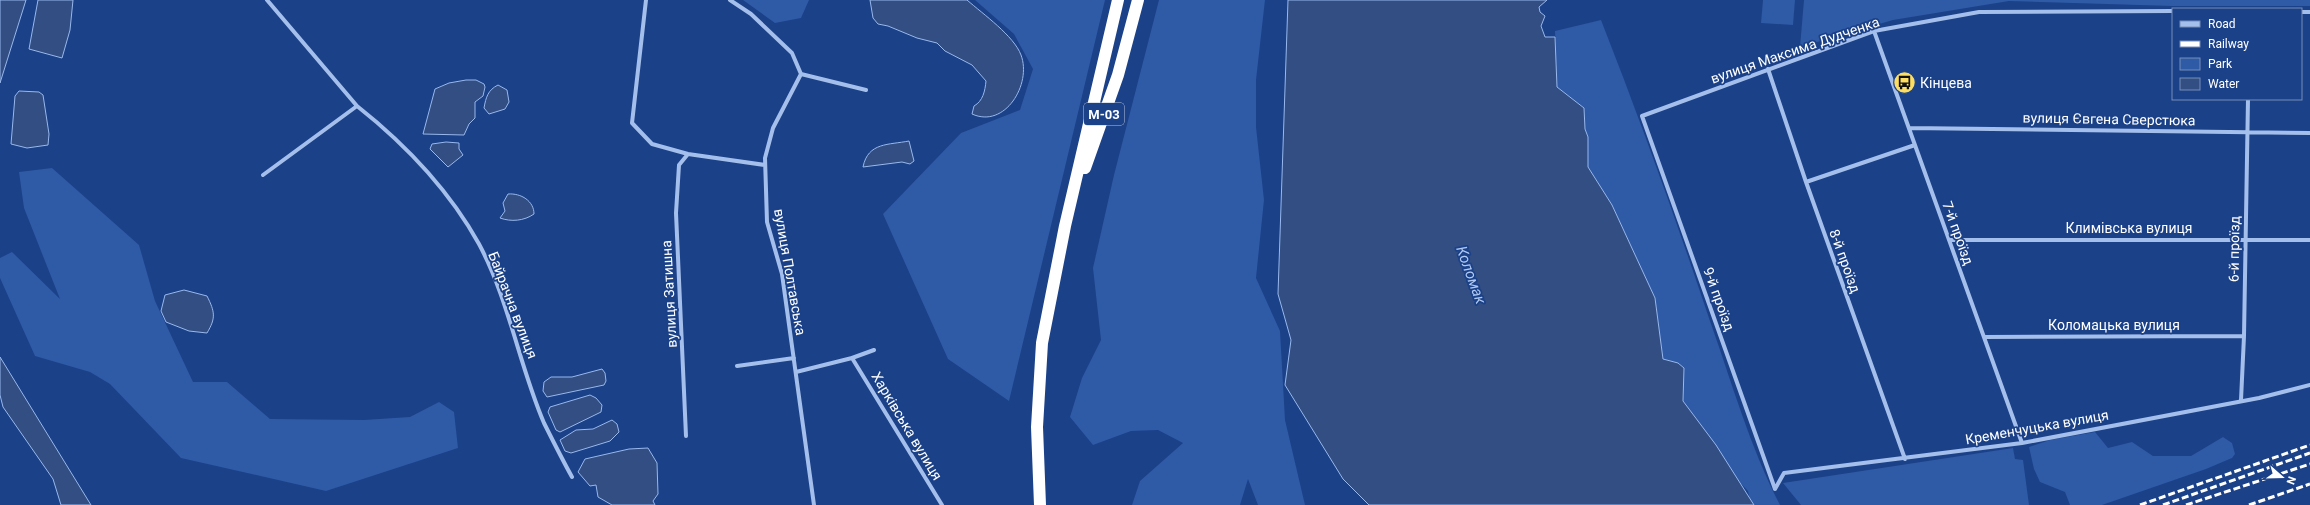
<svg xmlns="http://www.w3.org/2000/svg" width="2310" height="505" font-family="Roboto,sans-serif">
	<rect width="100%" height="100%" fill="#1b4188"/>
	<path fill="#2f5aa6" d="M 743,0 L 809,0 L 801,18 L 775,23 Z
		M 975,0 L 1105,0 L 1009,401 L 948,359 L 883,214 L 961,133 L 1020,110 L 1033,69 L 1014,34 Z
		M 1159,0 L 1265,0 L 1256,80 L 1256,127 L 1264,200 L 1256,278 L 1280,331 L 1285,420 L 1305,505 L 1258,505 L 1248,479 L 1240,505 L 1132,505 L 1140,481 L 1183,443 L 1158,430 L 1131,431 L 1093,445 L 1070,417 L 1082,378 L 1101,340 L 1093,268 L 1114,175 Z
		M 1763,0 L 1795,0 L 1793,25 L 1761,23 Z
		M 1804,0 L 2310,0 L 2310,6 L 2172,6 L 2009,1 L 1893,20 L 1800,47 Z
		M 1601,20 C 1640,119 1676,220 1710,321 C 1732,383 1750,447 1780,505 L 1751,505 L 1748,491 L 1726,468 L 1704,429 L 1683,401 L 1684,368 L 1678,363 L 1663,359 L 1655,298 L 1612,205 L 1588,167 L 1588,137 L 1585,129 L 1584,108 L 1557,87 L 1555,31 Z
		M 52,168 L 139,245 L 155,301 L 193,382 L 227,382 L 270,419 L 364,420 L 410,417 L 439,402 L 454,412 L 458,448 L 326,491 L 181,458 L 110,384 L 90,372 L 35,356 L 0,278 L 0,258 L 12,252 L 60,299 L 24,208 L 19,172 Z
		M 2095,432 L 2108,448 L 2132,442 L 2153,456 L 2191,456 L 2223,437 L 2232,443 L 2235,454 L 2232,458 L 2206,469 L 2102,505 L 2070,505 L 2065,492 L 2040,482 L 2034,469 L 2029,447 L 2050,440 Z
		M 2013,448 L 2015,459 L 2023,460 L 2029,505 L 1801,505 L 1783,483 Z"/>
	<path fill="#324e82" stroke="#98b8ee" d="M 0,0 L 26,0 L 0,83 Z
		M 38,0 L 73,0 L 70,30 L 62,58 L 29,49 Z
		M 870,0 L 967,0 C 983,14 1014,36 1021,55 C 1032,84 1005,129 972,114 L 974,106 C 983,101 985,91 986,81 L 972,65 L 945,51 L 937,43 L 917,38 L 888,26 L 878,24 L 873,18 Z
		M 1288,0 L 1547,0 L 1539,7 L 1540,12 L 1545,16 L 1541,26 L 1545,37 L 1555,37 L 1557,87 L 1584,108 L 1585,129 L 1588,137 L 1588,167 L 1612,205 L 1655,298 L 1663,359 L 1678,363 L 1684,368 L 1683,401 L 1716,445 L 1754,505 L 1369,505 L 1343,479 L 1285,385 L 1291,340 L 1278,294 Z
		M 466,80 L 476,80 L 484,84 L 485,87 L 483,96 L 475,102 L 475,118 L 469,124 L 464,135 L 423,134 L 435,89 L 449,83 Z
		M 498,85 L 507,90 L 509,102 L 505,109 L 489,114 L 484,108 C 486,97 488,90 498,85 Z
		M 19,91 L 39,92 L 43,95 L 49,134 L 48,145 L 27,148 L 11,144 L 15,96 Z
		M 909,141 L 914,161 L 910,164 L 902,162 L 863,167 C 868,142 889,145 909,141 Z
		M 446,142 L 459,143 L 459,149 L 463,155 L 448,167 L 430,149 L 432,144 Z
		M 508,194 C 521,193 534,201 534,214 C 524,221 511,222 500,218 L 505,211 L 503,203 Z
		M 184,290 L 207,296 C 215,312 216,318 207,333 L 189,331 L 166,322 L 161,311 L 165,295 Z
		M 0,357 L 91,505 L 61,505 L 53,479 L 3,407 L 0,395 Z
		M 602,369 L 605,373 L 606,381 L 604,385 L 547,397 L 543,391 L 544,382 L 551,377 L 572,377 Z
		M 590,395 L 596,398 L 602,405 L 601,412 L 560,432 L 556,430 L 548,412 L 550,407 Z
		M 612,420 L 617,424 L 619,432 L 610,441 L 571,453 L 565,451 L 560,440 L 576,430 L 593,429 Z
		M 648,448 L 657,463 L 658,494 L 653,501 L 655,505 L 612,505 L 598,497 L 596,485 L 590,486 L 578,472 L 585,459 L 629,449 Z"/>
	<g fill="none" stroke-linecap="round" stroke-linejoin="round">
		<path stroke="#a5bfec" stroke-width="4" d="M 646,0 L 632,123 L 652,144 L 688,154 L 765,165
			M 730,0 L 751,14 L 792,53 L 801,74
			M 2301,12 L 2310,12
			M 1874,31 L 2022,443
			M 1768,69 L 1806,182 L 1905,459
			M 801,74 L 773,128 L 765,158 L 767,222 L 782,274 L 814,505
			M 801,74 L 866,90
			M 357,106 C 405,144 449,190 479,244 C 509,300 519,365 544,423 C 553,441 562,459 572,477
			M 1909,128 L 2310,133
			M 263,175 L 357,106 L 267,0
			M 1806,182 L 1915,145
			M 1949,240 L 2310,240
			M 1984,337 L 2244,336
			M 852,358 L 874,350
			M 737,366 L 794,358
			M 796,372 L 852,358 L 942,505
			M 2241,400 L 2244,336 L 2248,99
			M 686,436 L 676,213 L 679,165 L 688,154
			M 1775,489 L 1642,116 L 1874,31 L 1979,12 L 2173,11
			M 1775,489 L 1784,473 L 2022,443 L 2259,398 L 2310,385"/>
		<path stroke="#fff" stroke-width="12" d="M 1085,168 L 1118,75 L 1138,0
			M 1040,505 L 1037,427 L 1042,343 L 1065,226 L 1118,0"/>
		<path stroke="#fff" stroke-width="3" stroke-dasharray="7 3" stroke-linecap="butt" d="M 2140,505 L 2310,445
			M 2163,505 L 2310,453
			M 2186,505 L 2310,464
			M 2249,505 L 2310,484"/>
	</g>
	<defs>
		<symbol id="bus-disc" viewBox="-11 -11 22 22"><circle r="9.5" fill="#fdde62" stroke="#1b4188"/><path d="M-5-6H5V4H4V6H2V4H-2V6H-4V4H-5ZM-3.5-4V0h7V-4ZM-3.5 1.2v1.5H-2V1.2ZM2 1.2v1.5H3.5V1.2Z" fill="#111"/></symbol>
	</defs>
	<g fill-rule="evenodd">
		<use href="#bus-disc" x="1892" y="70" width="25" height="25"/>
	</g>
	<g text-anchor="middle" dominant-baseline="central" stroke-width="3.5" stroke-linejoin="round" paint-order="stroke">
		<rect fill="#1b4188" stroke="#bbc6db" stroke-width="1" x="1084" y="103" width="40" height="22" rx="3"/>
		<g font-size="13" font-weight="bold" fill="#fff">
			<text x="1104" y="114">М-03</text>
		</g>
		<g font-size="14" fill="#fff" stroke="#1b4188">
			<text transform="translate(1795 50) rotate(-19)">вулиця Максима Дудченка</text>
			<text transform="translate(2109 119) rotate(1)">вулиця Євгена Сверстюка</text>
			<text x="2129" y="228">Климівська вулиця</text>
			<text transform="translate(1958 233) rotate(70)">7-й проїзд</text>
			<text transform="translate(2234 249) rotate(-89)">6-й проїзд</text>
			<text transform="translate(1845 261) rotate(70)">8-й проїзд</text>
			<text transform="translate(790 272) rotate(80)">вулиця Полтавська</text>
			<text transform="translate(669 294) rotate(-93)">вулиця Затишна</text>
			<text transform="translate(1719 299) rotate(70)">9-й проїзд</text>
			<text transform="translate(513 305) rotate(69)">Байрачна вулиця</text>
			<text x="2114" y="325">Коломацька вулиця</text>
			<text transform="translate(907 426) rotate(59)">Харківська вулиця</text>
			<text transform="translate(2037 427) rotate(-10)">Кременчуцька вулиця</text>
		</g>
		<g font-size="14" fill="#fff" stroke="#1b4188" text-anchor="start">
			<text x="1920" y="83">Кінцева</text>
		</g>
		<g font-size="15" font-style="italic" fill="#b0c9f3" stroke="#1b4188">
			<text transform="translate(1471 275) rotate(70)">Коломак</text>
		</g>
	</g>
	<rect x="2172" y="8" width="130" height="92" fill="#1b4188" stroke="#768db8"/>
	<rect x="2180" y="21" width="20" height="6" fill="#a5bfec" stroke="#768db8"/>
	<text x="2208" y="28" font-size="12" fill="#ffffff">Road</text>
	<rect x="2180" y="41" width="20" height="6" fill="#ffffff" stroke="#768db8"/>
	<text x="2208" y="48" font-size="12" fill="#ffffff">Railway</text>
	<rect x="2180" y="58" width="20" height="12" fill="#2f5aa6" stroke="#768db8"/>
	<text x="2208" y="68" font-size="12" fill="#ffffff">Park</text>
	<rect x="2180" y="78" width="20" height="12" fill="#324e82" stroke="#768db8"/>
	<text x="2208" y="88" font-size="12" fill="#ffffff">Water</text>
	<g transform="translate(2282 477) rotate(110)" stroke="#1b4188" stroke-width="3" paint-order="stroke">
	<path d="M0-3L7 15L0 10L-7 15Z" fill="#ffffff"/>
	<text y="-6" font-size="11" font-weight="bold" text-anchor="middle" fill="#ffffff">N</text>
	</g>
</svg>
